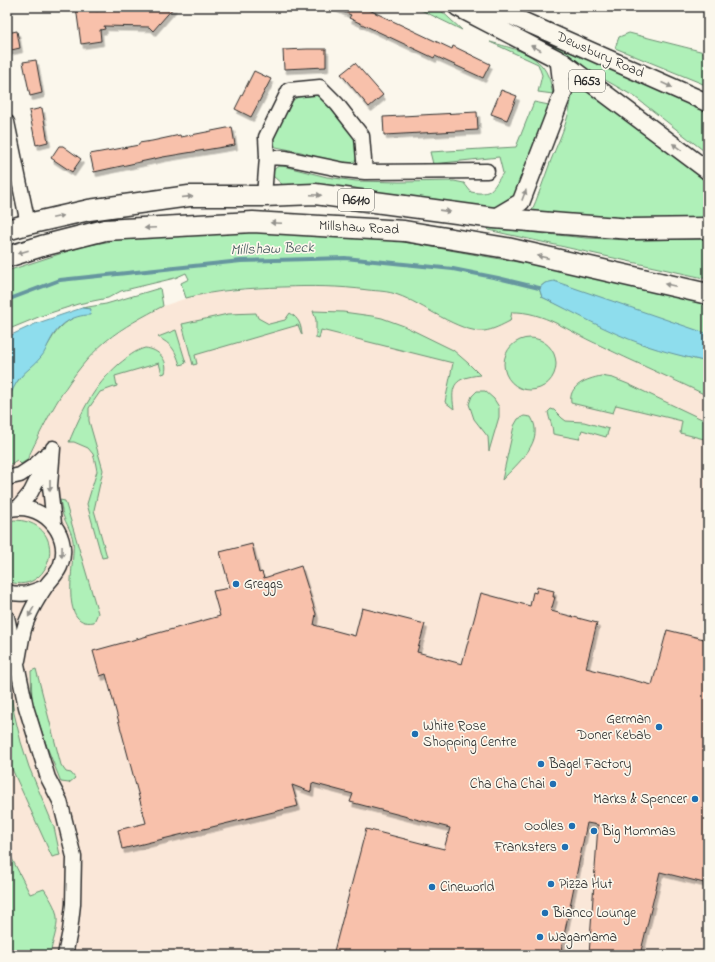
<svg xmlns="http://www.w3.org/2000/svg" width="715" height="962" font-family="'Indie Flower',sans-serif">
	<defs>
		<filter id="shadow"><feDropShadow dx="2.5" dy="4.5" stdDeviation="0" flood-color="#0004"/></filter>
	</defs>
	<rect width="100%" height="100%" fill="#fbf7ec"/>
	<filter id="ink" filterUnits="userSpaceOnUse"><feTurbulence type="fractalNoise" baseFrequency=".025" numOctaves="2"/><feDisplacementMap in="SourceGraphic" scale="8" xChannelSelector="R" yChannelSelector="G"/><feConvolveMatrix kernelMatrix="1 2 1 2 8 2 1 2 1" color-interpolation-filters="sRGB"/></filter>
	<g filter="url(#ink)">
		<path fill="#fae7d8" d="M 316,286 L 349,287 L 533,314 L 550,320 L 595,344 L 708,395 L 708,955 L 50,955 L 57,925 L 30,895 L 7,849 L 7,464 L 11,464 L 17,460 L 27,460 L 57,400 L 81,366 L 106,341 L 140,318 L 163,306 L 199,294 L 265,288 Z"/>
		<path fill="#aff0b8" stroke="#6d8e72" d="M 415,7 L 437,7 L 462,30 Z
			M 527,32 L 708,111 L 708,154 L 635,97 L 525,34 Z
			M 629,33 L 708,53 L 708,86 L 615,48 L 619,37 Z
			M 490,42 C 511,48 539,53 548,76 C 551,81 551,88 553,94 L 538,92 L 542,75 L 538,64 Z
			M 571,80 L 616,109 L 708,183 L 708,221 L 683,222 L 530,215 C 538,197 544,179 551,160 C 561,135 575,108 571,80 Z
			M 315,95 L 322,97 L 333,107 L 358,143 L 356,160 L 349,166 L 336,163 L 301,152 L 276,147 L 273,143 L 273,136 L 290,102 L 298,97 Z
			M 534,102 L 549,105 L 525,177 L 515,196 L 501,206 L 488,208 L 477,207 L 404,195 L 360,190 L 285,187 L 272,175 C 274,168 276,166 283,166 L 327,177 L 356,181 L 400,182 L 454,181 L 464,183 L 471,192 C 492,196 492,189 503,173 L 499,157 L 433,164 L 430,152 L 516,147 Z
			M 489,228 L 586,238 L 632,240 L 708,239 L 708,279 L 488,230 Z
			M 241,229 L 370,236 L 557,269 L 708,304 L 708,334 L 545,283 L 539,288 L 542,297 L 643,344 L 687,357 L 708,362 L 708,396 C 671,378 634,362 597,344 C 570,332 543,311 512,312 L 510,321 C 502,325 493,330 484,331 C 459,333 422,303 398,295 C 389,291 377,291 368,290 C 339,286 311,286 283,287 C 250,288 217,290 186,298 L 181,283 L 189,279 L 186,273 L 175,278 L 121,291 L 108,298 L 78,304 L 41,316 L 7,330 L 7,271 L 84,246 L 134,237 Z
			M 160,288 L 163,306 C 144,316 123,327 106,341 C 69,373 48,416 27,460 L 21,464 L 17,460 L 11,464 L 7,464 C 7,446 5,423 7,406 C 10,383 32,365 46,348 C 51,340 55,332 62,326 C 70,318 81,315 91,309 L 82,308 L 106,304 Z
			M 313,311 L 343,312 L 372,316 L 382,318 L 404,326 L 453,350 L 468,363 L 480,375 C 455,378 450,384 454,409 L 445,402 L 453,363 L 321,330 L 319,339 L 316,338 L 316,320 Z
			M 256,313 L 258,318 L 269,324 L 285,320 L 290,313 C 299,319 301,324 302,335 L 298,325 L 195,355 L 197,364 L 193,365 L 182,324 L 228,314 Z
			M 176,330 L 186,363 L 180,365 C 175,349 172,345 158,337 Z
			M504 364a26 26 0 1 1 52 0a26 26 0 1 1-52 0Z
			M 145,348 C 158,349 169,360 165,373 L 162,374 L 159,363 L 115,376 L 117,386 L 100,392 L 89,408 L 89,421 L 103,470 L 94,510 L 107,557 L 102,558 L 87,504 L 97,471 L 95,461 L 93,454 L 88,448 L 74,442 L 69,442 C 82,411 93,387 119,364 C 128,357 134,351 145,348 Z
			M 601,376 L 613,378 L 628,384 L 708,422 L 708,440 L 680,433 L 682,421 L 616,405 L 613,413 L 571,403 C 568,385 587,379 601,376 Z
			M 477,391 L 485,391 L 494,399 L 499,407 L 499,417 L 489,451 L 488,437 L 474,419 L 469,404 L 472,396 Z
			M 551,409 L 554,410 L 562,418 L 566,421 L 584,422 L 609,429 L 606,437 L 582,430 L 579,439 L 553,434 C 553,426 549,419 548,412 Z
			M 524,416 L 531,417 C 546,441 517,464 502,480 L 514,426 L 518,419 Z
			M 60,500 L 65,501 L 98,613 L 94,622 C 57,629 76,559 73,541 C 72,532 66,524 63,515 C 62,511 61,505 60,500 Z
			M 14,520 C 72,521 52,599 7,581 L 7,522 Z
			M 7,668 L 14,713 L 21,742 L 29,767 L 54,827 L 60,855 L 52,857 L 7,758 Z
			M 36,669 L 61,765 L 66,772 L 71,773 L 75,778 L 69,783 L 61,782 L 47,747 L 32,702 L 31,671 Z
			M 7,849 L 30,894 L 44,889 C 49,897 56,907 57,917 C 58,929 52,943 50,955 L 7,955 Z"/>
		<path fill="#8edded" stroke="#66969f" d="M 554,281 L 708,334 L 708,362 C 686,357 664,352 642,344 C 608,332 575,313 542,297 L 539,288 L 545,283 Z
			M 82,308 L 91,309 L 90,315 C 72,315 58,325 50,341 C 47,346 45,353 41,357 C 35,365 25,371 19,379 C 13,387 10,396 7,405 L 7,337 L 35,324 Z"/>
		<g fill="none" stroke-linecap="round" stroke-linejoin="round">
			<path stroke="#66969f" stroke-width="4" d="M 7,300 L 60,280 L 241,261 L 345,258 L 453,269 L 498,278 L 539,288"/>
		</g>
		<path fill="#f8c1ab" stroke="#2b2b2b" filter="url(#shadow)" d="M 76,7 L 96,7 L 96,11 L 108,9 L 144,10 L 147,7 L 174,7 L 153,31 L 149,27 L 104,26 L 105,29 L 100,30 L 101,41 L 81,44 Z
			M 333,7 L 363,7 L 452,49 L 453,46 L 490,64 L 483,78 L 435,56 L 434,58 L 349,18 L 351,15 Z
			M 17,31 L 20,48 L 7,51 L 7,33 Z
			M 307,49 L 326,49 L 326,67 L 284,69 L 283,50 Z
			M 36,60 L 42,93 L 30,96 L 23,62 Z
			M 355,63 L 383,95 L 369,107 L 341,74 Z
			M 254,71 L 271,79 L 251,117 L 235,109 Z
			M 501,90 L 517,96 L 507,120 L 491,114 Z
			M 42,108 L 48,142 L 36,145 L 29,111 Z
			M 477,112 L 478,130 L 384,135 L 383,117 Z
			M 232,127 L 235,145 L 163,157 L 94,172 L 90,154 L 139,145 L 139,143 L 152,141 L 180,135 L 181,137 Z
			M 59,146 L 63,146 L 81,159 L 72,172 L 51,158 Z
			M 252,544 L 259,573 L 262,572 L 264,578 L 301,566 L 316,614 L 314,625 L 355,636 L 362,608 L 425,624 L 417,652 L 462,664 L 481,593 L 530,606 L 533,592 L 536,593 L 537,587 L 554,591 L 553,597 L 555,597 L 551,611 L 597,623 L 586,668 L 652,685 L 667,630 L 708,640 L 708,884 L 660,872 L 640,955 L 589,955 L 598,825 L 587,823 L 560,955 L 333,955 L 366,829 L 444,849 L 450,828 L 350,802 L 353,794 L 312,783 L 311,792 L 292,785 L 298,806 L 122,849 L 118,830 L 146,823 L 106,674 L 100,676 L 93,651 L 220,616 L 213,591 L 230,588 L 220,552 Z"/>
		<g fill="none" stroke-linecap="round" stroke-linejoin="round">
			<defs>
				<path id="minor" d="M 7,122 L 28,224
					M 267,157 L 286,158 L 344,170 L 365,172 L 487,171
					M 264,196 L 267,157 L 266,137 L 289,90 L 320,87 L 337,104 L 362,136 L 365,172
					M 53,448 L 50,486 L 54,524
					M 7,478 L 20,475 L 35,465 L 47,454
					M 18,508 L 31,492 L 50,454
					M 7,510 C 39,500 72,531 61,564 C 58,575 49,580 44,589 C 38,598 32,608 28,618 C 22,630 21,646 18,660
					M 7,592 C 23,596 30,593 45,587
					M 7,617 L 26,707 L 48,778 L 60,801 L 74,857 L 73,904 L 70,931 L 65,955"/>
				<path id="major" d="M 457,7 L 563,62 L 708,171
					M 491,7 L 708,103
					M 494,218 L 521,202 L 563,93 L 559,60"/>
				<path id="highway" d="M 7,230 L 28,224 L 89,210 L 189,196 L 264,196 L 315,194 L 494,218 L 564,224 L 632,229 L 708,228
					M 7,257 L 42,246 L 105,230 L 253,222 L 404,231 L 507,248 L 708,294"/>
			</defs>
			<use href="#minor" stroke="#2b2b2b" stroke-width="17"/>
			<use href="#major" stroke="#2b2b2b" stroke-width="20"/>
			<use href="#highway" stroke="#2b2b2b" stroke-width="23"/>
			<use href="#minor" stroke="#fbf7ec" stroke-width="14"/>
			<use href="#major" stroke="#fbf7ec" stroke-width="17"/>
			<use href="#highway" stroke="#fbf7ec" stroke-width="20"/>
		</g>
		<defs><path id="oneway-solid" d="M-6-.8H1V-3.2L6.5 0L1 3.2V.8H-6Z"/></defs>
		<g fill="#93918c">
			<use href="#oneway-solid" transform="translate(536 48) rotate(-153)"/>
			<use href="#oneway-solid" transform="translate(667 85) rotate(24)"/>
			<use href="#oneway-solid" transform="translate(677 147) rotate(-143)"/>
			<use href="#oneway-solid" transform="translate(316 195) rotate(3)"/>
			<use href="#oneway-solid" transform="translate(524 195) rotate(-69)"/>
			<use href="#oneway-solid" transform="translate(187 197) rotate(-5)"/>
			<use href="#oneway-solid" transform="translate(445 211) rotate(8)"/>
			<use href="#oneway-solid" transform="translate(58 217) rotate(-12)"/>
			<use href="#oneway-solid" transform="translate(276 223) rotate(-177)"/>
			<use href="#oneway-solid" transform="translate(150 228) rotate(177)"/>
			<use href="#oneway-solid" transform="translate(23 252) rotate(162)"/>
			<use href="#oneway-solid" transform="translate(543 257) rotate(-167)"/>
			<use href="#oneway-solid" transform="translate(670 285) rotate(-168)"/>
			<use href="#oneway-solid" transform="translate(50 486) rotate(90)"/>
			<use href="#oneway-solid" transform="translate(62 552) rotate(91)"/>
			<use href="#oneway-solid" transform="translate(31 612) rotate(119)"/>
		</g>
	</g>
	<g fill="#1f6fb2" stroke="#fbf7ec" stroke-width="1.5">
		<circle cx="236" cy="584" r="4"/>
		<circle cx="659" cy="727" r="4"/>
		<circle cx="415" cy="734" r="4"/>
		<circle cx="541" cy="764" r="4"/>
		<circle cx="553" cy="784" r="4"/>
		<circle cx="695" cy="799" r="4"/>
		<circle cx="572" cy="826" r="4"/>
		<circle cx="594" cy="831" r="4"/>
		<circle cx="565" cy="847" r="4"/>
		<circle cx="551" cy="884" r="4"/>
		<circle cx="432" cy="887" r="4"/>
		<circle cx="545" cy="913" r="4"/>
		<circle cx="540" cy="937" r="4"/>
	</g>
	<g text-anchor="middle" dominant-baseline="central" stroke-width="3.5" stroke-linejoin="round" paint-order="stroke">
		<g fill="#fbf7ec" stroke="#696865" stroke-width="1">
			<rect x="569" y="70" width="36" height="22" rx="3"/>
			<rect x="338" y="189" width="36" height="22" rx="3"/>
		</g>
		<g font-size="13" font-weight="bold" fill="#2b2b2b">
			<text x="587" y="81">A653</text>
			<text x="356" y="200">A6110</text>
		</g>
		<g font-size="14" fill="#2b2b2b" stroke="#fbf7ec">
			<text transform="translate(600 55) rotate(24)">Dewsbury Road</text>
			<text transform="translate(359 228) rotate(3)">Millshaw Road</text>
		</g>
		<g font-size="14" fill="#2b2b2b" stroke="#fbf7ec" text-anchor="start">
			<text x="244" y="584">Greggs</text>
			<text x="651" y="719" text-anchor="end">German<tspan x="651" dy="16">Doner Kebab</tspan></text>
			<text x="423" y="726">White Rose<tspan x="423" dy="16">Shopping Centre</tspan></text>
			<text x="549" y="764">Bagel Factory</text>
			<text x="545" y="784" text-anchor="end">Cha Cha Chai</text>
			<text x="687" y="799" text-anchor="end">Marks &amp; Spencer</text>
			<text x="564" y="826" text-anchor="end">Oodles</text>
			<text x="602" y="831">Big Mommas</text>
			<text x="557" y="847" text-anchor="end">Franksters</text>
			<text x="559" y="884">Pizza Hut</text>
			<text x="440" y="887">Cineworld</text>
			<text x="553" y="913">Bianco Lounge</text>
			<text x="548" y="937">Wagamama</text>
		</g>
		<g font-size="15" font-style="italic" fill="#44585c" stroke="#fbf7ec">
			<text transform="translate(272 249) rotate(-2)">Millshaw Beck</text>
		</g>
	</g>
	<rect width="715" height="962" fill="none" stroke="#fbf7ec" stroke-width="24"/>
	<rect x="12" y="12" width="691" height="938" fill="none" stroke="#2b2b2b" stroke-width="1.5" filter="url(#ink)"/>
</svg>
